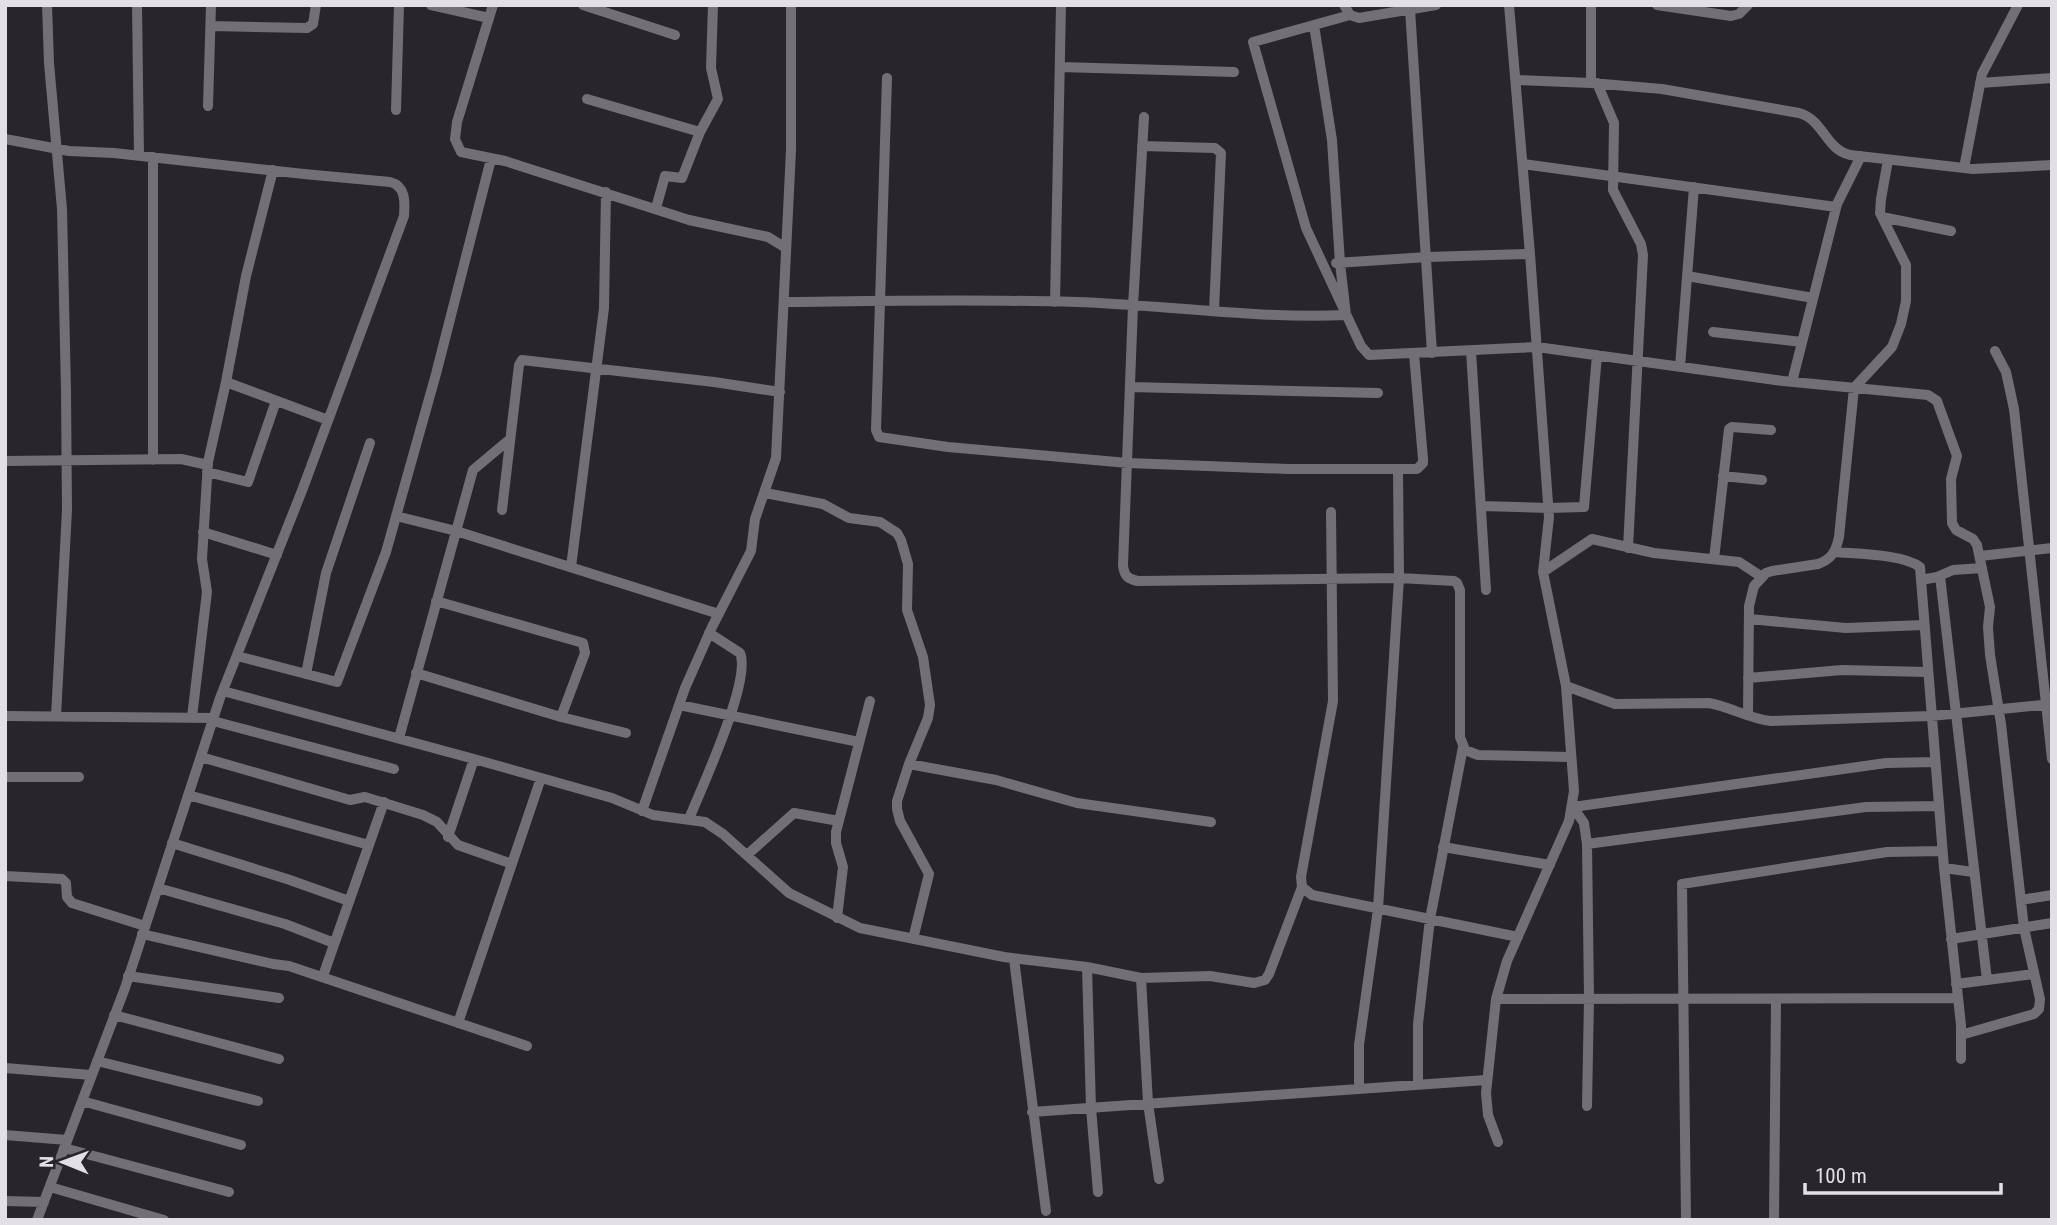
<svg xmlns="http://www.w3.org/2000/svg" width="2057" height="1225" font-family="'Roboto Condensed',sans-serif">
	<rect width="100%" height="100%" fill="#28252d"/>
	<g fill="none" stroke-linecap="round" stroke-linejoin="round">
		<path stroke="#727074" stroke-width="10" d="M 47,5 L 49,63 L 62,209 L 66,391 L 67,510 L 56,716
			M 137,5 L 139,155
			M 431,5 L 489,18
			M 493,5 L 457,122 L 455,139 L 461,152 L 505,161 L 689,220 L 768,237 L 786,248
			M 583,5 L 675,35
			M 1344,5 L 1350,15 L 1359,18 L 1436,5
			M 1591,5 L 1591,83
			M 1657,5 L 1731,16 L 1739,14 L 1748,5
			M 1410,9 L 1432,353
			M 1350,15 L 1253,42 L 1306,228 L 1361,346 L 1369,355 L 1537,347 L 1783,381 L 1928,395 L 1937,401 L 1957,456 L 1951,479 L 1952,523 L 1956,530 L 1973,539 L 1977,545 L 1990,607 L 1988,627 L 1990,655 L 2001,724 L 2024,928 L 2040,999 L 2039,1009 L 2034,1014 L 1961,1035
			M 211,26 L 307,28 L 313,24 L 316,5
			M 1060,67 L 1234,72
			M 887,78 L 876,430 L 879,437 L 948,447 L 1128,463 L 1288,469 L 1417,469 L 1423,463 L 1423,459 L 1414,354
			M 1517,80 L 1591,83 L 1662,89 L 1799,113 C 1824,120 1825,149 1850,155 L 1973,169 L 2052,165
			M 1597,83 L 1614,123 L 1613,190 L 1641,244 L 1643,255 L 1628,548
			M 1980,83 L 2052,78
			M 587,99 L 700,132
			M 208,106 L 211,5
			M 396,110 L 399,5
			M 1144,117 L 1133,306 L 1123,565 C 1124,576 1128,579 1138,581 L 1399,578 L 1454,581 L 1457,583 L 1460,590 L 1460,737 L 1465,750 L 1478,755 L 1571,757
			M 5,139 L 69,151 L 114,153 L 304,174 L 390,182 C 406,186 405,202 404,216 L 303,488 L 220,698 L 125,988 L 37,1220
			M 1142,146 L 1215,148 L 1221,153 L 1214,311
			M 153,157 L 153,460
			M 1523,164 L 1836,207
			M 1964,168 L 1982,74 L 2018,5
			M 656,208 L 665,176 L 682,178 L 700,132 L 718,99 L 711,68 L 713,5
			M 1882,217 L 1951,231
			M 1336,263 L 1427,257 L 1530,254
			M 1687,276 L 1813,298
			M 784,302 C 881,301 978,299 1076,302 C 1166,305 1256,319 1346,315 L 1340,263 L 1332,140 L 1314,25
			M 1055,302 L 1061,5
			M 1713,332 L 1802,342
			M 1471,351 L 1486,590
			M 1995,351 L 2006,372 L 2014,409 L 2052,759
			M 1680,367 L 1694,187
			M 226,382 L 328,420
			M 1792,382 L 1837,204 L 1861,156
			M 1130,387 L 1378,393
			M 5,461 L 181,459 L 208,465
			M 207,472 L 248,482 L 276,401
			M 1723,476 L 1762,480
			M 765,493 L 823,504 L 849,518 L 880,522 L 897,533 L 901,540 L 908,564 L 907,610 L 923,657 L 930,705 L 928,718 L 909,764 L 897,801 L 897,809 L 900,821 L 929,874 L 913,939
			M 1481,506 L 1548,508 L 1584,507 L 1597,355
			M 502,510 L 519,365 L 522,360 L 714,382 L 780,392
			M 1331,512 L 1333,701 L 1301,877 L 1302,887 L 1312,895 L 1518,937
			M 396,516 L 456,531 L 719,614
			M 203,532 L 277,555
			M 1835,552 C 1857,554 1903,554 1920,567 L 1944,868 L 1961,1025 L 1961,1059
			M 1980,556 L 2052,548
			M 1714,559 L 1729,429 L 1732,427 L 1771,430
			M 571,567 L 604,308 L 606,192
			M 1543,572 L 1592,539 L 1654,553 L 1739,562 L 1762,577
			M 1940,576 L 1987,980
			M 1921,580 L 1937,577 L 1953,570 L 1982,568
			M 436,601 L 583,643 L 585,653 L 561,717
			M 1749,619 L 1846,628 L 1924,625
			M 237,656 L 337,682 L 386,552 L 436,374 L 491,159
			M 416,673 L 561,717 L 626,733
			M 306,674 L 326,573 L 370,443
			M 1748,678 L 1842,670 L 1927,672
			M 1566,686 L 1615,704 L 1709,703 C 1731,707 1750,719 1771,721 L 1931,716 L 2052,704
			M 223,691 L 474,759 L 612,798 L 653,815 L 705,822 L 723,834 L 789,893 L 860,928 L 1004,957 L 1087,967 L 1141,978 L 1210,976 L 1254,983 L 1265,980 L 1269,974 L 1302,887
			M 679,705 L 859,742
			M 1748,715 L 1749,606 L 1754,586 L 1766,573 L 1772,571 L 1818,564 C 1832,559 1836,551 1839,537 L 1854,388 L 1892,347 L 1901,324 L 1906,301 L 1906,265 L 1880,213 L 1881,199 L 1888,160
			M 5,716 L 214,718
			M 192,717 L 207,592 L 202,559 L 208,462 L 226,382 L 246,276 L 273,170
			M 213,721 L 394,769
			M 399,738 L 473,470 L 510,439
			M 201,757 L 350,800 L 365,797 L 423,815 L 437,822 L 458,845 L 512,864
			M 909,764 L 996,780 L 1077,803 L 1211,822
			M 5,777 L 79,777
			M 188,795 L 369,845
			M 1573,807 L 1886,763 L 1935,762
			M 1573,807 L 1584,823 L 1587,844 L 1589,998 L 1587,1106
			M 642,811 L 685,688 L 712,627 L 751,551 L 755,519 L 776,458 L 791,150 L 791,5
			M 689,819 C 701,789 752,680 740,653 L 709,633
			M 448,837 L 474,759
			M 172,843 L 287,879 L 349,901
			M 1587,844 L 1866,807 L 1939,806
			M 1443,847 L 1550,865
			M 747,855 L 794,813 L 839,821
			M 1944,868 L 1973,872
			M 5,876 L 62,879 L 66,883 L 67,897 L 72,903 L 145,926
			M 158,888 L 285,924 L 334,943
			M 2021,900 L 2052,895
			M 837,918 L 843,867 L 836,843 L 836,832 L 870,701
			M 142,934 L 273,964 L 289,966 L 527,1046
			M 1951,939 L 2052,923
			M 1014,959 L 1046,1211
			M 1087,967 L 1091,1108 L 1098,1192
			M 128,976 L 279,998
			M 323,976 L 384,802
			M 1141,978 L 1148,1103 L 1159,1179
			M 1956,984 L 2034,974
			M 1496,999 L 1958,998
			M 114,1015 L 279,1059
			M 458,1023 L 541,778
			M 97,1061 L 258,1101
			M 5,1068 L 91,1075
			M 1418,1084 L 1418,1024 L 1430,919 L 1463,747
			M 1359,1088 L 1359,1045 L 1378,909 L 1399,578 L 1398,470
			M 82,1101 L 241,1145
			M 1032,1112 L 1486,1080
			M 5,1135 L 67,1140
			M 1498,1142 L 1488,1115 L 1486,1093 L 1496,999 L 1507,961 L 1569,821 L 1574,791 L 1566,686 L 1543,572 L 1549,517 L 1530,254 L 1509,5
			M 64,1148 L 229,1192
			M 50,1187 L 164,1220
			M 5,1201 L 44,1202
			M 1686,1220 L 1682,884 L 1887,852 L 1942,851
			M 1774,1220 L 1776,1000"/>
	</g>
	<rect width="2057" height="1225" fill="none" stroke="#e2e0e6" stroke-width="14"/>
	<g transform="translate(63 1162) rotate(271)" stroke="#28252d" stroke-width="5" paint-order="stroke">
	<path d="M0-5L12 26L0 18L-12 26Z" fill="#e2e0e6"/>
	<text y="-10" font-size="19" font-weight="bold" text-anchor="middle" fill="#e2e0e6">N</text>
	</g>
	<path d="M1805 1183v10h196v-10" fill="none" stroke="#e2e0e6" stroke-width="3.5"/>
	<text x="1815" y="1183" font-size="21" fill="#e2e0e6" stroke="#28252d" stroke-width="5" paint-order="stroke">100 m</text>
</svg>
